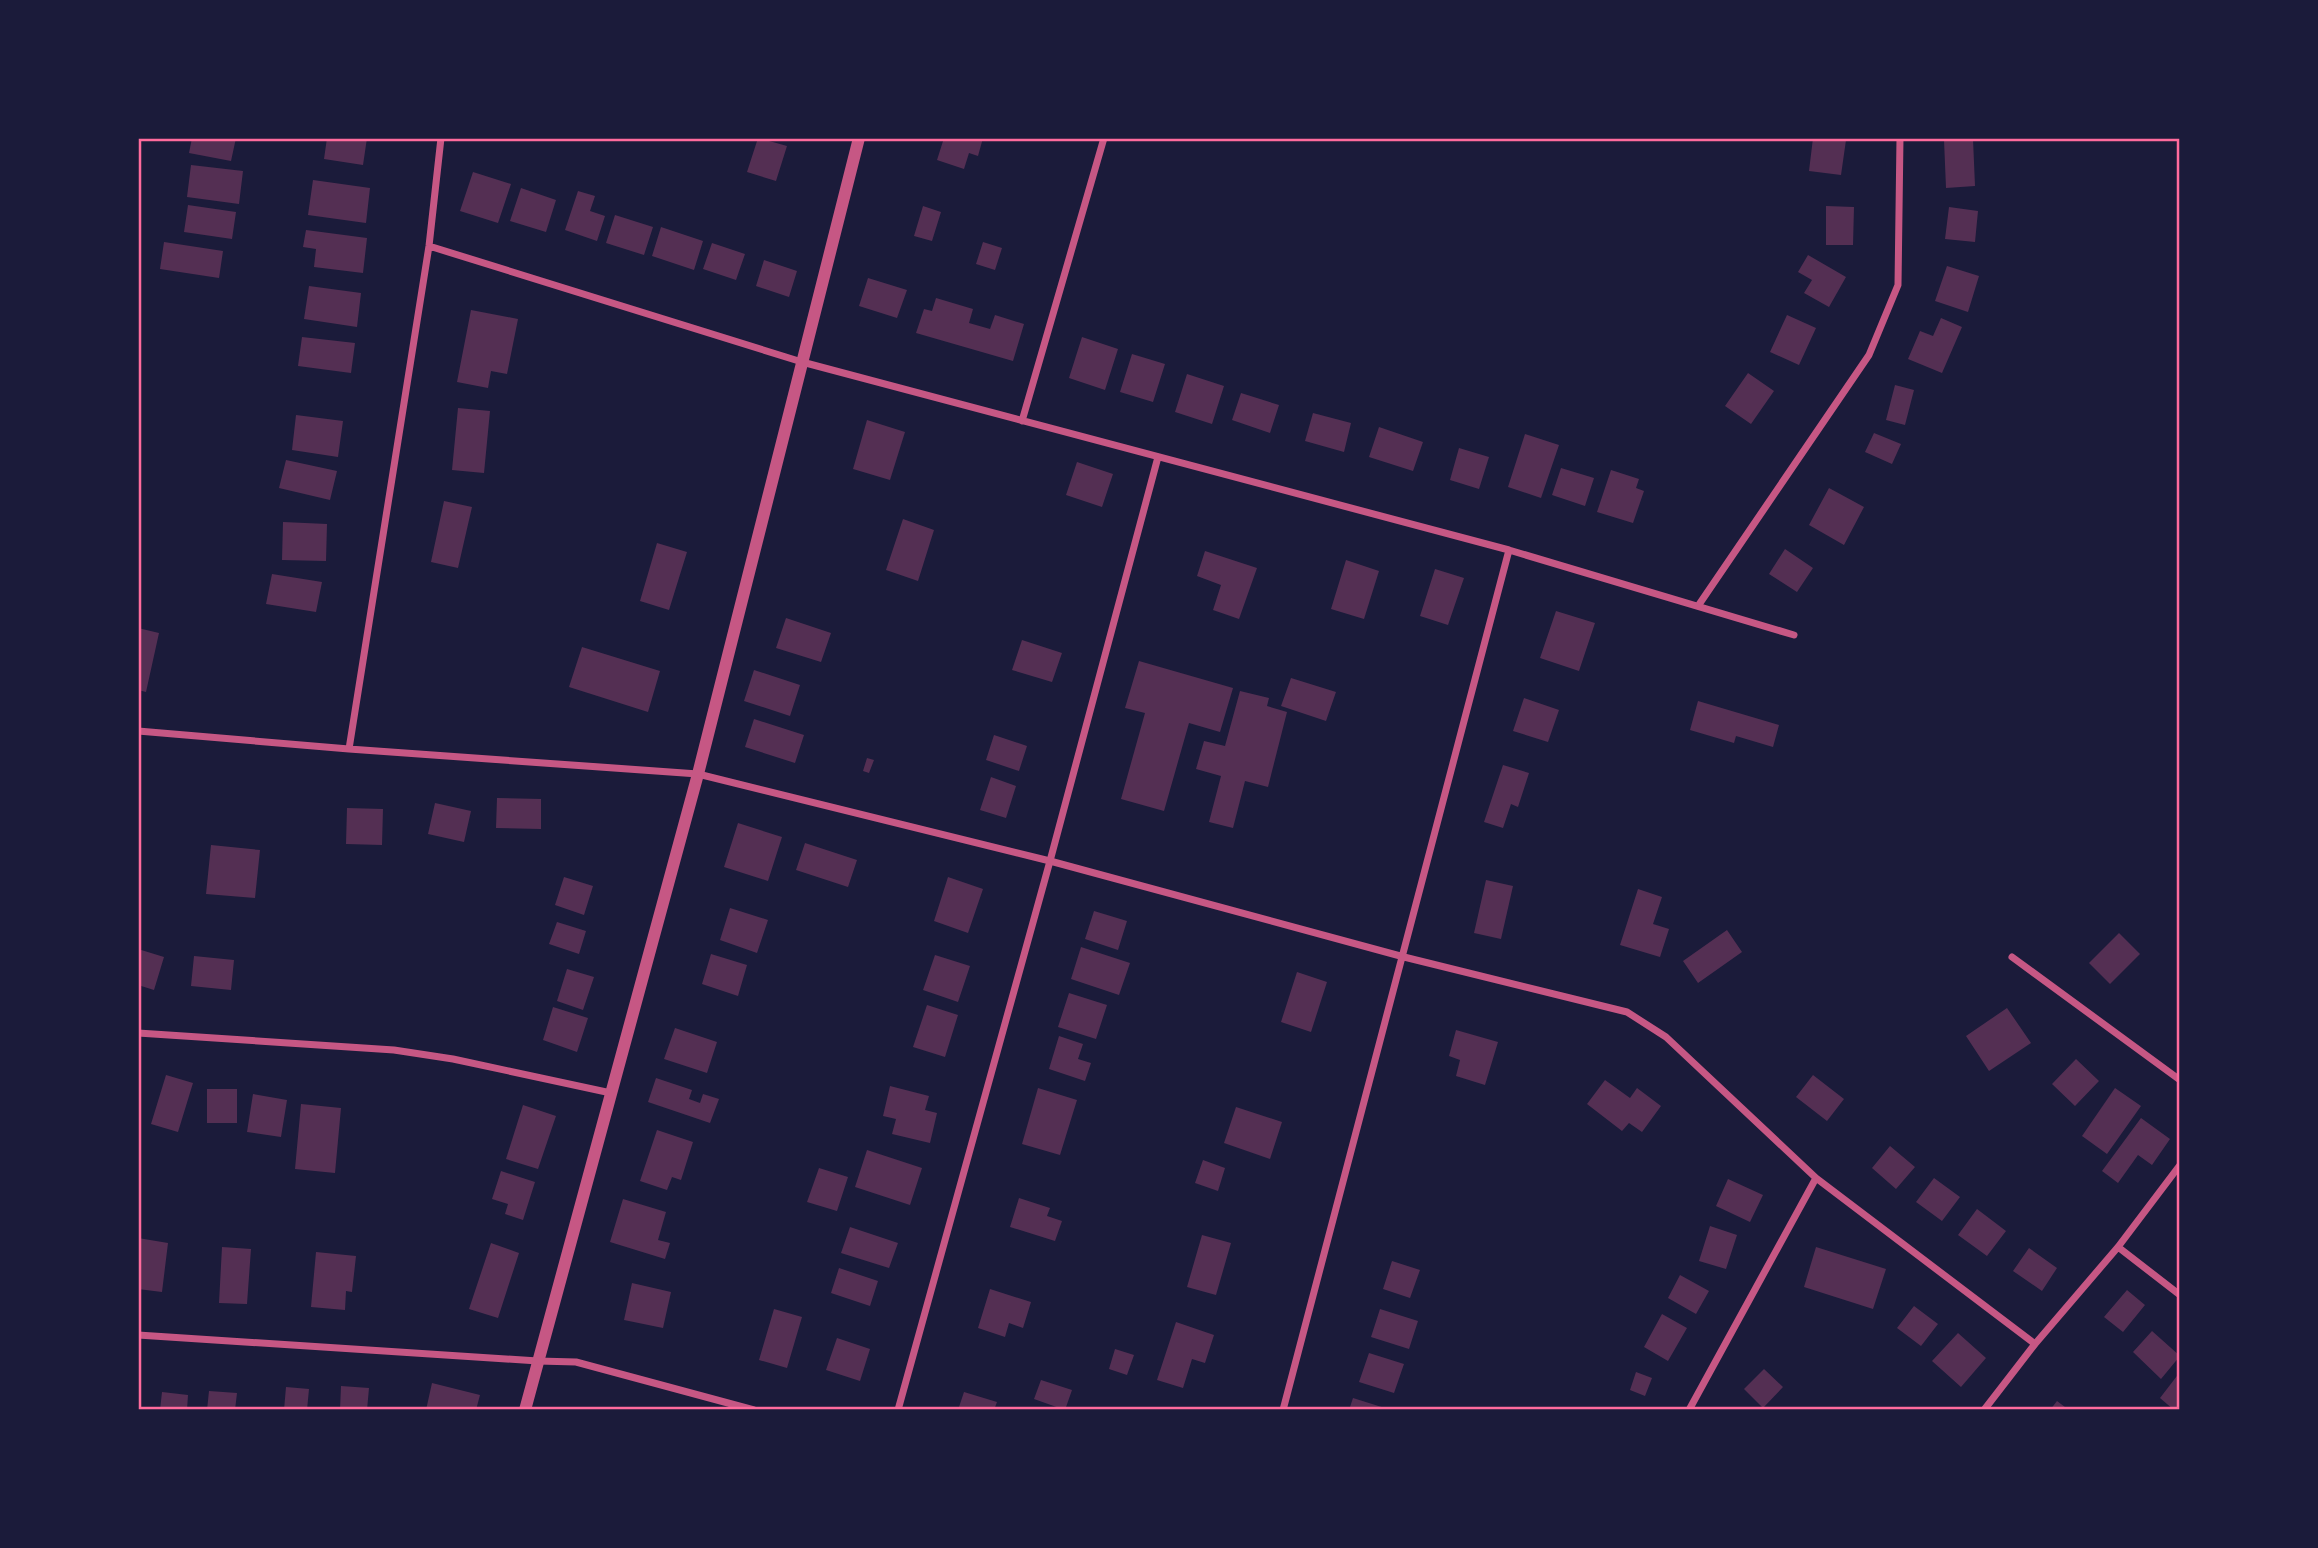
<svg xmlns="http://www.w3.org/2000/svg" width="2318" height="1548" font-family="Commissioner,sans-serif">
	<rect width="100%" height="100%" fill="#1b1b3a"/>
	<path fill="#542f53" d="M 192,138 L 236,138 L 231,161 L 189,153 Z
		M 327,138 L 367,138 L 363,165 L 324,159 Z
		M 758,138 L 787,146 L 776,181 L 747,172 Z
		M 944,138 L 983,138 L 978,156 L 969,153 L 964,169 L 937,160 Z
		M 1813,138 L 1846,140 L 1841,175 L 1809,171 Z
		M 1973,139 L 1975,186 L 1946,188 L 1944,140 Z
		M 191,165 L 243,171 L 239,204 L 187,197 Z
		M 473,172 L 511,184 L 498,223 L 460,211 Z
		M 313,180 L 370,188 L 366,223 L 308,215 Z
		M 521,188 L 556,200 L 546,232 L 510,221 Z
		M 578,191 L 595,196 L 590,211 L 605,216 L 597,241 L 565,230 Z
		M 188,205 L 236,212 L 232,239 L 184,232 Z
		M 923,206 L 941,212 L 932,241 L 914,236 Z
		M 1826,206 L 1854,207 L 1853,245 L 1826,245 Z
		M 1949,207 L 1978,211 L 1975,242 L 1945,239 Z
		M 615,215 L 653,227 L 644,255 L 606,243 Z
		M 661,227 L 703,241 L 694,270 L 652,256 Z
		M 306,230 L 367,238 L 363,273 L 314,267 L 316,249 L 303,247 Z
		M 164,242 L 223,251 L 219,278 L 160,269 Z
		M 983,242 L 1002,248 L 995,270 L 976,264 Z
		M 712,243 L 745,254 L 736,280 L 703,269 Z
		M 1808,255 L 1846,277 L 1829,307 L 1804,293 L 1812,280 L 1798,272 Z
		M 764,260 L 797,271 L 789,297 L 756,286 Z
		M 1947,266 L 1979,276 L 1968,312 L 1935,301 Z
		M 868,278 L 907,290 L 897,318 L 859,306 Z
		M 309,286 L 361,293 L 357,327 L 304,319 Z
		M 936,298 L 973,309 L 969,323 L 990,329 L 995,315 L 1024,324 L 1013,361 L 916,333 L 924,309 L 932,311 Z
		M 471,310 L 518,319 L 507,374 L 491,371 L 488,388 L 457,382 Z
		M 1787,315 L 1816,328 L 1799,365 L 1770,352 Z
		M 1941,318 L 1962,327 L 1942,373 L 1908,359 L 1920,331 L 1933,336 Z
		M 302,337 L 355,343 L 351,373 L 298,366 Z
		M 1082,337 L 1118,349 L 1105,390 L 1069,378 Z
		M 1132,354 L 1165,364 L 1153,402 L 1120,392 Z
		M 1748,373 L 1774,391 L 1751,424 L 1725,406 Z
		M 1187,374 L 1224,386 L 1212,424 L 1175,412 Z
		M 1895,385 L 1914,390 L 1905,425 L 1886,420 Z
		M 1241,393 L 1279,405 L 1270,433 L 1232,420 Z
		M 458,408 L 490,411 L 484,473 L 452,470 Z
		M 1313,413 L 1351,423 L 1344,452 L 1305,441 Z
		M 296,415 L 343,421 L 338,457 L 292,450 Z
		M 867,420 L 905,432 L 890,480 L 853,469 Z
		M 1379,427 L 1423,442 L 1413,471 L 1369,457 Z
		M 1874,433 L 1901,444 L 1892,464 L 1865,452 Z
		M 1525,434 L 1559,445 L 1541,498 L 1508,487 Z
		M 1459,448 L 1489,457 L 1479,489 L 1450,480 Z
		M 286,460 L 337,471 L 330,500 L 279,488 Z
		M 1077,462 L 1113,474 L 1102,507 L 1066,495 Z
		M 1561,468 L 1594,478 L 1585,506 L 1552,495 Z
		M 1611,470 L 1639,479 L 1636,488 L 1644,491 L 1633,523 L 1597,512 Z
		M 1829,488 L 1864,507 L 1844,545 L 1809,525 Z
		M 444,501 L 472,507 L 458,568 L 431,562 Z
		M 903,519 L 934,530 L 918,581 L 886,570 Z
		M 283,522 L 327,524 L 326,561 L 282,560 Z
		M 657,543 L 687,552 L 669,610 L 640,601 Z
		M 1785,549 L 1813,568 L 1797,592 L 1769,574 Z
		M 1205,551 L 1257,568 L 1239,619 L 1213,610 L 1221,585 L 1197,576 Z
		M 1346,560 L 1379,571 L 1364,619 L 1331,609 Z
		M 1435,569 L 1464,578 L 1448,625 L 1420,616 Z
		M 272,574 L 322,582 L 316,612 L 266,604 Z
		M 1556,611 L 1595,623 L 1579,671 L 1540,658 Z
		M 786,618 L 831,633 L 821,662 L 776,648 Z
		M 138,628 L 159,633 L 146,692 L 138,690 Z
		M 1022,640 L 1062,653 L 1052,682 L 1012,670 Z
		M 582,647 L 660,671 L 648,712 L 569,687 Z
		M 1139,661 L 1233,688 L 1220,732 L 1189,723 L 1164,811 L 1121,799 L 1145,713 L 1125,708 Z
		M 754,670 L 800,685 L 790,716 L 744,701 Z
		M 1291,678 L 1336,692 L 1326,721 L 1281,706 Z
		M 1240,691 L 1269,698 L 1267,706 L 1287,712 L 1268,787 L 1245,781 L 1233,828 L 1209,822 L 1221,776 L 1196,769 L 1204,741 L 1225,746 Z
		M 1524,698 L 1559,710 L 1548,742 L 1513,731 Z
		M 1698,701 L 1779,725 L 1773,747 L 1736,736 L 1734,743 L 1690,730 Z
		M 754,719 L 804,735 L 795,763 L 745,747 Z
		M 994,735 L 1027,746 L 1019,771 L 986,760 Z
		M 867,758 L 874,760 L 869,773 L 863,771 Z
		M 1503,765 L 1529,773 L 1518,807 L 1511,804 L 1503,828 L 1484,822 Z
		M 991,777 L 1016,786 L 1006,818 L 980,810 Z
		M 497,798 L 541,799 L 541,829 L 496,828 Z
		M 435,803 L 471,811 L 464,842 L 428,834 Z
		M 347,808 L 383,809 L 382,845 L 346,844 Z
		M 738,823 L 782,837 L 768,881 L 724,867 Z
		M 805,843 L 857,860 L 848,887 L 796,870 Z
		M 211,845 L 260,850 L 255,898 L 206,894 Z
		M 564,877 L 593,886 L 584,915 L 555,905 Z
		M 948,877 L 983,889 L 968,933 L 934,921 Z
		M 1486,880 L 1513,886 L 1501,939 L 1474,933 Z
		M 1638,889 L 1662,897 L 1653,924 L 1669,929 L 1660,957 L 1620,945 Z
		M 730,908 L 768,920 L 757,953 L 720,940 Z
		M 1094,911 L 1127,921 L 1118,950 L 1085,939 Z
		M 557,922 L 586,931 L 579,954 L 549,944 Z
		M 1727,930 L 1742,952 L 1698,983 L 1683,961 Z
		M 2119,933 L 2140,954 L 2110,984 L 2089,963 Z
		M 1081,947 L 1130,963 L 1119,995 L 1071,979 Z
		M 138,949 L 164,957 L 154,990 L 138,985 Z
		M 711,954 L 747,965 L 738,996 L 702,984 Z
		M 935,955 L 970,966 L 958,1002 L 923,990 Z
		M 194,956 L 234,960 L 231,990 L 191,986 Z
		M 567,969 L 594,977 L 583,1010 L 557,1001 Z
		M 1297,972 L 1327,982 L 1311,1032 L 1281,1022 Z
		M 1069,993 L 1107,1005 L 1096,1039 L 1058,1027 Z
		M 927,1005 L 958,1015 L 945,1057 L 913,1047 Z
		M 553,1007 L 588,1018 L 577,1052 L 543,1040 Z
		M 2007,1008 L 2031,1043 L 1989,1071 L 1966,1036 Z
		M 675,1028 L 717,1042 L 707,1073 L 664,1059 Z
		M 1456,1030 L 1498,1042 L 1485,1085 L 1456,1076 L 1460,1060 L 1449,1056 Z
		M 1059,1036 L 1083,1044 L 1078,1059 L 1091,1063 L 1085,1081 L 1049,1069 Z
		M 2076,1059 L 2099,1081 L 2075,1106 L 2052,1084 Z
		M 166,1075 L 193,1083 L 178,1132 L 151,1124 Z
		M 1813,1075 L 1844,1099 L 1827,1121 L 1796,1097 Z
		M 656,1078 L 692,1090 L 689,1099 L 700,1103 L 703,1094 L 719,1099 L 710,1123 L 648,1102 Z
		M 1605,1080 L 1630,1098 L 1637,1088 L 1661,1106 L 1642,1132 L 1629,1123 L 1622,1131 L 1587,1104 Z
		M 890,1086 L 929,1096 L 925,1110 L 937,1113 L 930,1143 L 892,1134 L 896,1119 L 883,1116 Z
		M 1038,1088 L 1077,1100 L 1060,1155 L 1022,1144 Z
		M 2115,1088 L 2141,1106 L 2107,1154 L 2082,1136 Z
		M 207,1089 L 237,1089 L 237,1123 L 207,1123 Z
		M 253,1094 L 287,1100 L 281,1137 L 247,1132 Z
		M 301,1104 L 341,1108 L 335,1173 L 295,1169 Z
		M 523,1105 L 556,1116 L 538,1169 L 506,1159 Z
		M 1236,1107 L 1282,1122 L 1270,1159 L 1224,1143 Z
		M 2141,1118 L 2170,1139 L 2152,1165 L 2138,1155 L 2118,1183 L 2102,1171 Z
		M 657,1130 L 693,1142 L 681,1180 L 672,1177 L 667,1190 L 640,1181 Z
		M 1890,1146 L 1915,1167 L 1896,1189 L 1872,1168 Z
		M 867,1150 L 922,1168 L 910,1205 L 855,1187 Z
		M 1203,1160 L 1225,1168 L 1218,1191 L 1195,1183 Z
		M 819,1168 L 848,1177 L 837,1211 L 807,1202 Z
		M 501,1171 L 535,1182 L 523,1220 L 505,1214 L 508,1204 L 492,1199 Z
		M 1934,1178 L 1960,1197 L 1942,1221 L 1916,1202 Z
		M 1728,1179 L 1763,1195 L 1750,1222 L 1716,1206 Z
		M 1019,1198 L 1050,1208 L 1047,1216 L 1062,1221 L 1055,1241 L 1010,1227 Z
		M 623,1199 L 666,1212 L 658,1240 L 670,1243 L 665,1259 L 610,1242 Z
		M 1977,1209 L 2006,1231 L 1987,1256 L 1958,1235 Z
		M 1710,1226 L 1737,1235 L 1726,1269 L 1699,1261 Z
		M 850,1227 L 898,1243 L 889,1268 L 841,1253 Z
		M 1202,1235 L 1231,1243 L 1216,1295 L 1187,1287 Z
		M 138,1238 L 168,1243 L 162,1292 L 138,1289 Z
		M 491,1243 L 519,1253 L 498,1318 L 469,1309 Z
		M 222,1247 L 251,1249 L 247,1304 L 219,1303 Z
		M 1816,1247 L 1886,1269 L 1873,1309 L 1804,1287 Z
		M 2029,1248 L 2057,1268 L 2042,1291 L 2013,1271 Z
		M 316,1252 L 356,1256 L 352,1292 L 346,1291 L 345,1310 L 311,1307 Z
		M 1392,1261 L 1420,1270 L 1410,1298 L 1383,1289 Z
		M 839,1268 L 878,1281 L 870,1306 L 831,1293 Z
		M 1680,1275 L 1709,1291 L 1696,1314 L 1668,1298 Z
		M 632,1283 L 671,1292 L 663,1328 L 624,1320 Z
		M 990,1289 L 1031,1302 L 1023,1328 L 1009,1323 L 1005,1337 L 978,1328 Z
		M 2127,1290 L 2145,1305 L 2123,1332 L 2104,1317 Z
		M 1914,1306 L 1938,1324 L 1921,1346 L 1897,1328 Z
		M 774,1309 L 802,1317 L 787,1368 L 759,1360 Z
		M 1380,1309 L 1418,1321 L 1409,1349 L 1371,1337 Z
		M 1662,1314 L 1687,1328 L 1668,1361 L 1644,1347 Z
		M 1176,1322 L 1214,1335 L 1205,1363 L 1192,1359 L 1183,1388 L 1157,1380 Z
		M 2152,1331 L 2180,1356 L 2161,1379 L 2133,1352 Z
		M 1958,1333 L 1986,1358 L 1961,1387 L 1932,1361 Z
		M 837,1338 L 870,1349 L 860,1381 L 826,1370 Z
		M 1115,1349 L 1134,1355 L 1127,1375 L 1109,1369 Z
		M 1369,1353 L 1404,1364 L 1394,1393 L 1359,1382 Z
		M 1764,1369 L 1783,1387 L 1763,1408 L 1744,1389 Z
		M 1636,1372 L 1652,1378 L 1645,1396 L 1630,1390 Z
		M 2180,1372 L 2180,1410 L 2174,1410 L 2160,1398 Z
		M 1041,1380 L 1072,1390 L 1065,1410 L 1034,1399 Z
		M 432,1383 L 480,1395 L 476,1410 L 426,1410 Z
		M 341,1386 L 369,1388 L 367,1410 L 340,1410 Z
		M 286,1387 L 309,1389 L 307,1410 L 284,1410 Z
		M 209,1391 L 237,1393 L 235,1410 L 207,1410 Z
		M 162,1392 L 188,1395 L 187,1410 L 160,1410 Z
		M 964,1392 L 997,1402 L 994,1410 L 958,1410 Z
		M 1353,1398 L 1388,1409 L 1388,1410 L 1349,1410 Z
		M 2057,1401 L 2069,1410 L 2050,1410 Z"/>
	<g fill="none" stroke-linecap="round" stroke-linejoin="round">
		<path stroke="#c65784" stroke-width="7" d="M 429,246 L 802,362 L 1509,550 L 1794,635
			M 1022,421 L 1104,138
			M 1698,606 L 1869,355 L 1898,285 L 1900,138
			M 138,731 L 349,749 L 698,774 L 1050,861 L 1404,957 L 1627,1012 L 1666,1037 L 1816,1178 L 2035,1344
			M 349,749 L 429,246 L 441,138
			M 2012,957 L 2180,1080
			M 138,1033 L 394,1050 L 453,1059 L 611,1093
			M 2118,1247 L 2180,1295
			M 138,1335 L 538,1361 L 576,1362 L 754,1410
			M 898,1410 L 1050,861 L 1158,457
			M 1283,1410 L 1509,550
			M 1689,1410 L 1816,1178
			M 1984,1410 L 2035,1344 L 2118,1247 L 2180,1165"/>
		<path stroke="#c65784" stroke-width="12" d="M 525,1410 L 698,774 L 859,138"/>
	</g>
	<rect width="2318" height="1548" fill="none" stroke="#1b1b3a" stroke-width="280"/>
	<rect x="140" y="140" width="2038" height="1268" fill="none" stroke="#ff6b9d" stroke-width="2.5"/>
</svg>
